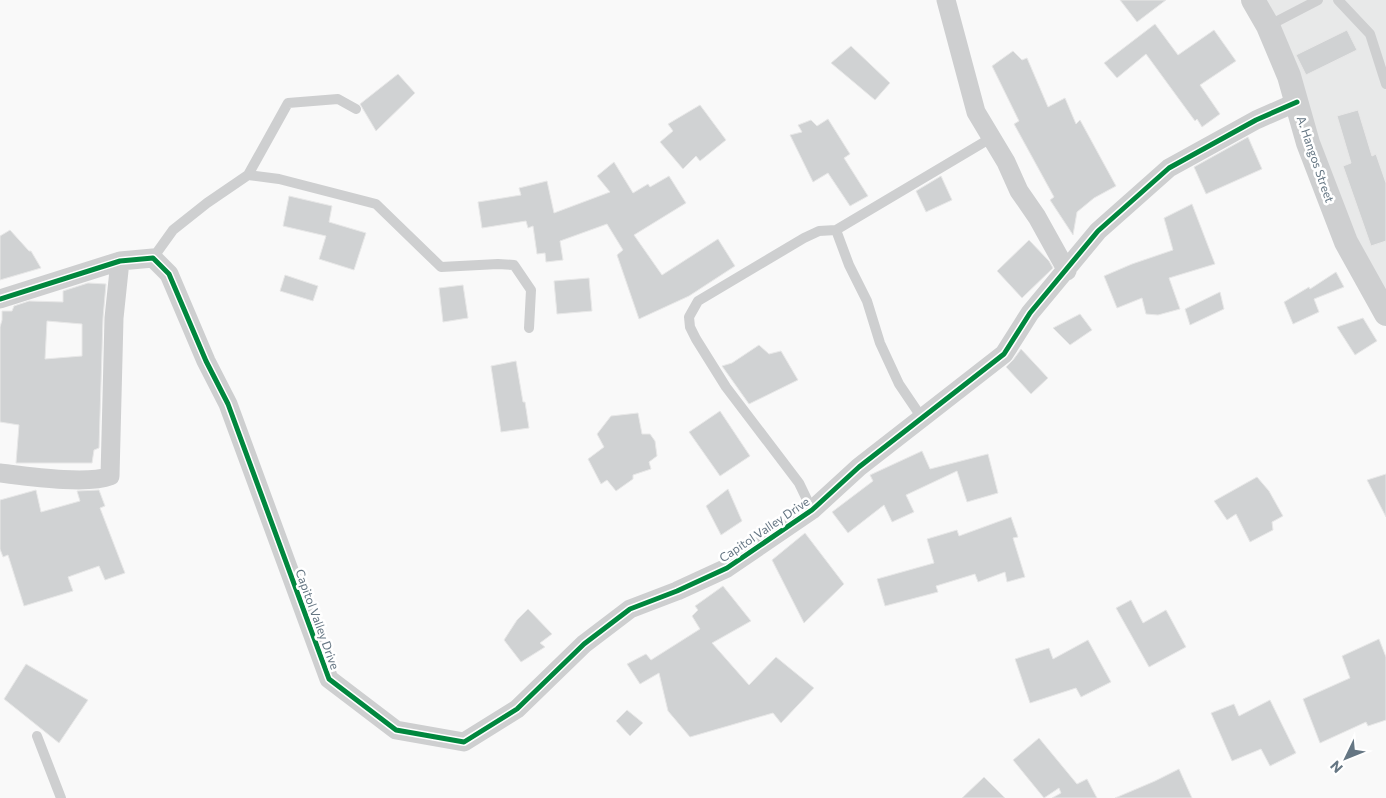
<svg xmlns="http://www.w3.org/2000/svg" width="1386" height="798" font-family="Commissioner,sans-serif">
	<rect width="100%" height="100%" fill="#f9f9f9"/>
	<path fill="#e8e9e9" d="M 1264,0 L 1386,0 L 1386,298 L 1342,224 Z"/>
	<path fill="#d0d2d3" stroke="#e8e8e8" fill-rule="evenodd" d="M 1120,0 L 1166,0 L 1137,22 Z
		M 1155,24 L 1178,55 L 1214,30 L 1236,61 L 1200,85 L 1220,114 L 1202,127 L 1197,119 L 1195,121 L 1146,54 L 1117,78 L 1104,63 Z
		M 1347,30 L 1357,50 L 1306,75 L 1296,55 Z
		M 851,46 L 890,83 L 875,100 L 831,63 Z
		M 1013,51 L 1022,60 L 1027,58 L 1048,107 L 1065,98 L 1076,124 L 1080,120 L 1116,186 L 1094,198 L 1077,212 L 1073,235 L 1050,200 L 1054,197 L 1014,124 L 1019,121 L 992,66 Z
		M 398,74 L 415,93 L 376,131 L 360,104 Z
		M 700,105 L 726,140 L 700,161 L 696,156 L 683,169 L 660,142 L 673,131 L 668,124 Z
		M 1358,110 L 1372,156 L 1376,154 L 1386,183 L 1386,241 L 1371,246 L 1343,166 L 1351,163 L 1337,116 Z
		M 828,119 L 850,154 L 844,158 L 868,196 L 850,206 L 828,173 L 813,182 L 790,135 L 802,132 L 798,125 L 811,120 L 817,126 Z
		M 1248,137 L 1262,169 L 1206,194 L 1194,167 Z
		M 614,162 L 633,193 L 648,184 L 650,187 L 669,176 L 686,203 L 634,235 L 662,275 L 718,239 L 735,266 L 689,296 L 639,319 L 617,255 L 623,250 L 607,224 L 560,241 L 563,260 L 546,262 L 545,253 L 537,254 L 533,226 L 528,228 L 526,221 L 482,228 L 478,202 L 521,195 L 519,188 L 547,181 L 554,213 L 610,192 L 597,176 Z
		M 941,176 L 952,200 L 926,212 L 916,191 Z
		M 289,196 L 332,206 L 329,222 L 366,233 L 354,270 L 319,259 L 326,236 L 283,226 Z
		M 1192,204 L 1215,264 L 1169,278 L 1180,309 L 1158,315 L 1146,314 L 1142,298 L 1117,308 L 1104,276 L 1132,264 L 1173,250 L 1164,218 Z
		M 10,230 L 29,251 L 31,251 L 41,268 L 0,280 L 0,236 Z
		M 1029,240 L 1049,261 L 1053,268 L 1022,298 L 997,271 Z
		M 1336,272 L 1344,287 L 1314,299 L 1319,312 L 1293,324 L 1284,302 L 1309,287 L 1310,289 Z
		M 285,275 L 318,286 L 313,301 L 280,291 Z
		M 589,278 L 592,311 L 557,314 L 554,281 Z
		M 88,283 L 106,284 L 103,318 L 99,448 L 94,450 L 92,463 L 16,463 L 19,425 L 0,422 L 0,327 L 2,320 L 2,311 L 12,311 L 14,306 L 29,301 L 63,302 L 63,291 ZM 47,321 L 82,324 L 82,356 L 45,359 Z
		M 463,285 L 468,318 L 443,322 L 439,288 Z
		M 1220,292 L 1224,309 L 1190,325 L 1185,309 Z
		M 1080,314 L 1092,330 L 1070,345 L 1053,328 Z
		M 1363,318 L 1377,341 L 1355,355 L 1337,327 Z
		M 759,345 L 769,354 L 781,351 L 798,380 L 749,404 L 722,366 L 732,363 Z
		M 1021,349 L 1048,378 L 1031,394 L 1006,367 L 1013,360 Z
		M 516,361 L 523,402 L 525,402 L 529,428 L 501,432 L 491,366 Z
		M 720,411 L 750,456 L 720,476 L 689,432 Z
		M 638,413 L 642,434 L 650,434 L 655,441 L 657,456 L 649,462 L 651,469 L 633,475 L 633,479 L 616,491 L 607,480 L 601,484 L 588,459 L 604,447 L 597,434 L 611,416 Z
		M 922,451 L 930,469 L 988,454 L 998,493 L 967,502 L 957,471 L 906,495 L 914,512 L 892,522 L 884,505 L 848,533 L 832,512 L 873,481 L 870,475 Z
		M 1386,474 L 1386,517 L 1367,480 Z
		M 1257,477 L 1269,491 L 1283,516 L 1272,522 L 1273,530 L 1250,542 L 1236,514 L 1227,520 L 1214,501 Z
		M 728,489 L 742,521 L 721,535 L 706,506 Z
		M 36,490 L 41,512 L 80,501 L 77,491 L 99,490 L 105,506 L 100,508 L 125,573 L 105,580 L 99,566 L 68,577 L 73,591 L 24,606 L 8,555 L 3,557 L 0,549 L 0,500 Z
		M 1011,517 L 1018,537 L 1013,538 L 1025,577 L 1007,582 L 1005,572 L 978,582 L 975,574 L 936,586 L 938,592 L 885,606 L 877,579 L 934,563 L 927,539 L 957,530 L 959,536 Z
		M 805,533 L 844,584 L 804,623 L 772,560 Z
		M 723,586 L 751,621 L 712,643 L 749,685 L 776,657 L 814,688 L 781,723 L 773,713 L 690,737 L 668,711 L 659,673 L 640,684 L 627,664 L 646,654 L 651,660 L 700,629 L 692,616 L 698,610 L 695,606 Z
		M 1131,600 L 1143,623 L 1166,610 L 1186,647 L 1149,667 L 1116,608 Z
		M 528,609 L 552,634 L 540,643 L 545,647 L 521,662 L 504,640 L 517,620 Z
		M 1379,639 L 1386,657 L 1386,720 L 1368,726 L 1366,722 L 1320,743 L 1303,699 L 1350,678 L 1342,656 Z
		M 1088,640 L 1111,682 L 1081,697 L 1076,688 L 1030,703 L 1015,659 L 1049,648 L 1053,659 Z
		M 26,664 L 88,700 L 59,743 L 4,699 Z
		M 1270,700 L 1296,753 L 1270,766 L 1261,749 L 1232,761 L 1211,713 L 1234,704 L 1239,716 Z
		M 627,710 L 643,723 L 630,736 L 616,721 Z
		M 1039,738 L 1077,784 L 1087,779 L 1097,798 L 1052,798 L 1061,793 L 1059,788 L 1044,798 L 1013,760 Z
		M 1179,769 L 1192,798 L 1115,798 L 1155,781 Z
		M 984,777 L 1005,798 L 962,798 Z"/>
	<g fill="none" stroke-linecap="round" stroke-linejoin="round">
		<path stroke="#cecfd0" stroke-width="10" d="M 1338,0 L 1370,34 L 1386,84
			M 1268,26 L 1318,0
			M 248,175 L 288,103 L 338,99 L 356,109
			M 836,230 L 991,138
			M 153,258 L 173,230 L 207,203 L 248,175 L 279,179 L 376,204 L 441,267 L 498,264 L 514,265 L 531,290 L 529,328
			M 812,510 L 799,483 L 726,387 L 696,339 L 690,327 L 689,317 L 698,301 L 804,238 L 819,231 L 836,230 L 849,265 L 867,301 L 880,343 L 899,384 L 922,418
			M 37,736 L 61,798"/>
		<path stroke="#cecfd0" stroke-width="19" d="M 946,0 L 976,112 L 1006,162 L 1019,191 L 1037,217 L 1067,271
			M 0,299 L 120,261 L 153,258 L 169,274 L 206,361 L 228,404 L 329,679 L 396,730 L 464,742 L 517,709 L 584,644 L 630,609 L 677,591 L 727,568 L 812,510 L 859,467 L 1004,354 L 1030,313 L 1098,231 L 1169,168 L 1256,120 L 1297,102
			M 0,473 C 26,476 87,485 110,476 L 114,318 L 120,261"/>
		<path stroke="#cecfd0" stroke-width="24" d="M 1253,0 L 1268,26 L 1289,76 L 1308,143 L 1346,242 L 1386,314"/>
		<defs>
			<path id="cycleway" d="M 0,299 L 120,261 L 153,258 L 169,274 L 206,361 L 228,404 L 329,679 L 396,730 L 464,742 L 517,709 L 584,644 L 630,609 L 677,591 L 727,568 L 812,510 L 859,467 L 1004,354 L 1030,313 L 1098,231 L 1169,168 L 1256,120 L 1297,102"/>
		</defs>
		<use href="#cycleway" stroke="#fff" stroke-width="8"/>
		<use href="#cycleway" stroke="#00873e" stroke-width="5"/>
	</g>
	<g text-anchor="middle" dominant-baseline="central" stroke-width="5" stroke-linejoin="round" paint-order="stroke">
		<g font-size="12" fill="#657683" stroke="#fff">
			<text transform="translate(1316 159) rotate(71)">A. Hangos Street</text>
			<text transform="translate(764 529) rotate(-34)">Capitol Valley Drive</text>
			<text transform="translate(318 619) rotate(70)">Capitol Valley Drive</text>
		</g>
	</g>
	<g transform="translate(1346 758) rotate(227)" stroke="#ffffff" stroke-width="4" paint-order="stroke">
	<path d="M0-4L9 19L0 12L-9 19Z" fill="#657683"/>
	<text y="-8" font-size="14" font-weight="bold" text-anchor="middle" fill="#657683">N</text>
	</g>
</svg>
